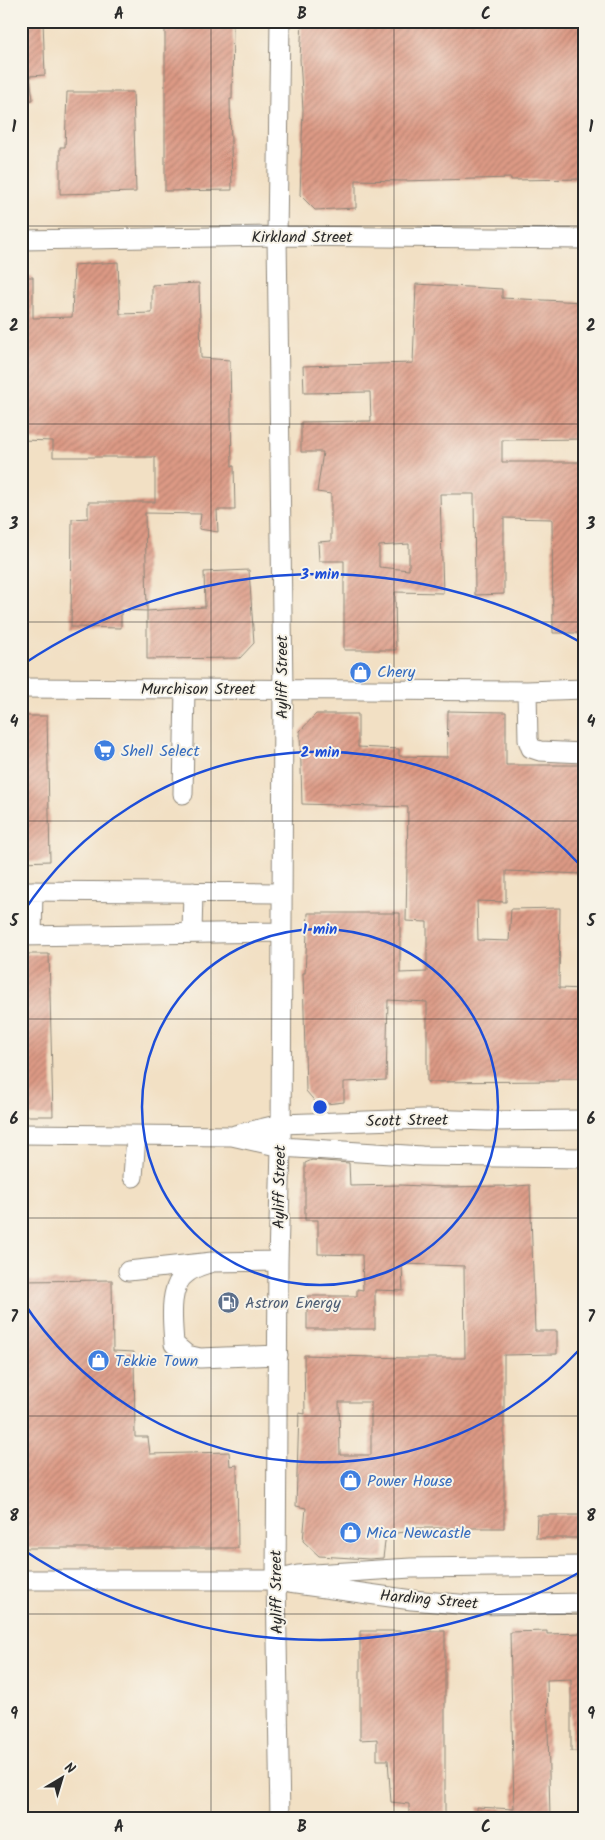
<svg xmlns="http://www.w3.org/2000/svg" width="605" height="1840" font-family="Kalam,sans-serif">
	<defs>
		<pattern id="building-hatch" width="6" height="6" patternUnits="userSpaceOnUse" patternTransform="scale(1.25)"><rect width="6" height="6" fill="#dd9a85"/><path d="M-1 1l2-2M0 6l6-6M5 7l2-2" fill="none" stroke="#b37e6d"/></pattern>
	</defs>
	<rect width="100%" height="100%" fill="#f7f3e8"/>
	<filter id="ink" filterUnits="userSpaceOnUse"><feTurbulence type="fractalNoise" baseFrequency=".02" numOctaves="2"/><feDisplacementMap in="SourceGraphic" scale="10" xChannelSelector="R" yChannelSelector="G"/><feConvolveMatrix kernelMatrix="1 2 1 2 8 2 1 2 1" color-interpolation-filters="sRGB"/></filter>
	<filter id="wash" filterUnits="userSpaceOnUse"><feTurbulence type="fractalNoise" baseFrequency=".0096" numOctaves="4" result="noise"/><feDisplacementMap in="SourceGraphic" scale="20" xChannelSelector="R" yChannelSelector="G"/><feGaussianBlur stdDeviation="1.12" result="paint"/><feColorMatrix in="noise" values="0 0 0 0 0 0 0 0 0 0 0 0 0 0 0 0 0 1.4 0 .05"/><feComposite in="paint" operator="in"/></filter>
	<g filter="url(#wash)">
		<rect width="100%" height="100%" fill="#f2e0c4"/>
		<g id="blocks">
			<path fill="url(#building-hatch)" fill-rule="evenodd" d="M 21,21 L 43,21 L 45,75 L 30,76 L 33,100 L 21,101 Z
				M 165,21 L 233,21 L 232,99 L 230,99 L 232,190 L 165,191 Z
				M 302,21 L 584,21 L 584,179 L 511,180 L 511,178 L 402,181 L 356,180 L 356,208 L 315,210 L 300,195 L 303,110 L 300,59 Z
				M 67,92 L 133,92 L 136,192 L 60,194 L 60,147 L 65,147 Z
				M 118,262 L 120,314 L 152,313 L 152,285 L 199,283 L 201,358 L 230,360 L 232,466 L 234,466 L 235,510 L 217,510 L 218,532 L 199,529 L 201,514 L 145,513 L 147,611 L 121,610 L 121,628 L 71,627 L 72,519 L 88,518 L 88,502 L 155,502 L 155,457 L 53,457 L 53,441 L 21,440 L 21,277 L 33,277 L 33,318 L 72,317 L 74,265 Z
				M 416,284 L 502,289 L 502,298 L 584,302 L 584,439 L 502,440 L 502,462 L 584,462 L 584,633 L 553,633 L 552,519 L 504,518 L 504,594 L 475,595 L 474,494 L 440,494 L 443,593 L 395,592 L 396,650 L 344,650 L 344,561 L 319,561 L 318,542 L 331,541 L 331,494 L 317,492 L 323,452 L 301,452 L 301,422 L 371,421 L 370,392 L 304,393 L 303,366 L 413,363 ZM 409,544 L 409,570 L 379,567 L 379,546 Z
				M 249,570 L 254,643 L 240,658 L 147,659 L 147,611 L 205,607 L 204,572 Z
				M 448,711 L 506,712 L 506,765 L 584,765 L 584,874 L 506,871 L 506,902 L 477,901 L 478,940 L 509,941 L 511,909 L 560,908 L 559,988 L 584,989 L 584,1079 L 558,1079 L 558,1081 L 427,1082 L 427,1002 L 388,1000 L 386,1080 L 344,1082 L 344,1102 L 318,1105 L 306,1091 L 303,973 L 305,973 L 308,913 L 400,913 L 400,973 L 427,972 L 427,922 L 406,921 L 408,807 L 302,804 L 300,731 L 316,714 L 358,714 L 358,747 L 399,749 L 399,756 L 447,757 Z
				M 21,716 L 47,716 L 50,861 L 21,862 Z
				M 21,954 L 49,954 L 53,1116 L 21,1116 Z
				M 312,1160 L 349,1163 L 350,1186 L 400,1185 L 445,1187 L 505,1186 L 505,1187 L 530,1185 L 535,1331 L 557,1331 L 557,1354 L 504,1355 L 504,1528 L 406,1528 L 406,1532 L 386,1534 L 383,1558 L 369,1559 L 319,1556 L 303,1541 L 306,1508 L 296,1506 L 299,1413 L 305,1414 L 304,1355 L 405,1358 L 465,1358 L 464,1266 L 402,1264 L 403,1291 L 375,1290 L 375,1329 L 307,1329 L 307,1296 L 357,1296 L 357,1289 L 363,1290 L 362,1255 L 318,1254 L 318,1220 L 305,1220 L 305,1163 ZM 339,1402 L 371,1402 L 371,1455 L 340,1455 Z
				M 112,1280 L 113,1351 L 134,1352 L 135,1437 L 148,1437 L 150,1454 L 229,1452 L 230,1466 L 237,1465 L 238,1548 L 21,1548 L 21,1281 Z
				M 537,1515 L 584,1515 L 584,1538 L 536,1538 Z
				M 360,1631 L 445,1631 L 445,1819 L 409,1819 L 409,1804 L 391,1802 L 388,1760 L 377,1760 L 377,1739 L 360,1740 Z
				M 547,1631 L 547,1634 L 584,1633 L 584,1751 L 571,1751 L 571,1679 L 547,1680 L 550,1819 L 477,1819 L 477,1807 L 514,1809 L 510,1632 Z"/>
		</g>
	</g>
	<g filter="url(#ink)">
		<use href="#blocks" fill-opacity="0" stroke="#8e8678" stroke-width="1"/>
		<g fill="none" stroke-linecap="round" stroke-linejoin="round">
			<defs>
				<path id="minor" d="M 280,21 L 277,236 L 283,690 L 281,1147 L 278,1261 L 276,1580 L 280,1819
					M 21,240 L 277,236 L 584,239
					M 21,688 L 527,691 L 584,689
					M 527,691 L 528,740 L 531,748 L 540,751 L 584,753
					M 183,794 L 185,689
					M 21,891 L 281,893
					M 192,933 L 193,892
					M 21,936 L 281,932
					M 32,936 L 33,891
					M 21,1134 L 232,1136 L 281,1147 L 422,1156 L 584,1158
					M 235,1135 L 281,1124 L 423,1119 L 487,1121 L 584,1120
					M 133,1177 L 136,1136
					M 212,1262 C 204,1265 194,1267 187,1273 C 167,1286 173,1324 174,1344 L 187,1355 L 200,1358 L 278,1355
					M 128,1271 L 212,1262 L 278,1261
					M 21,1580 L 276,1580 L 298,1575 L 411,1568 L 584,1566
					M 289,1583 L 412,1600 L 470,1605 L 584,1603"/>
			</defs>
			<use href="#minor" stroke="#8e8678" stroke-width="21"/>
			<use href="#minor" stroke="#fff" stroke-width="19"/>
		</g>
	</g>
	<path fill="none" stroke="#2b2b2b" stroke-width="1" stroke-opacity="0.55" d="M 211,21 L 211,1819M 394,21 L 394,1819M 21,226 L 584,226M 21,424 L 584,424M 21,622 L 584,622M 21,821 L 584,821M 21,1019 L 584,1019M 21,1218 L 584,1218M 21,1416 L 584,1416M 21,1614 L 584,1614"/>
	<g fill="none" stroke="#1d4ed8" stroke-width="2.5">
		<circle cx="320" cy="1107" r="178"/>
		<path d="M582 1347A355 355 0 0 1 22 1300M22 914A355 355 0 0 1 582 867"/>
		<path d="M582 1571A533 533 0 0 1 22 1549M22 665A533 533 0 0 1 582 643"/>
	</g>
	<defs>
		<symbol id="shop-disc" viewBox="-11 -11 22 22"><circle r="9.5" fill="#3f7fe0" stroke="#f7f3e8"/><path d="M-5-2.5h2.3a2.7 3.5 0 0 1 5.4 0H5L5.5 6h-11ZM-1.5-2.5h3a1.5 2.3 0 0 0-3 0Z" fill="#fff"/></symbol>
		<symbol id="supermarket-disc" viewBox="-11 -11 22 22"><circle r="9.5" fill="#3f7fe0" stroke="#f7f3e8"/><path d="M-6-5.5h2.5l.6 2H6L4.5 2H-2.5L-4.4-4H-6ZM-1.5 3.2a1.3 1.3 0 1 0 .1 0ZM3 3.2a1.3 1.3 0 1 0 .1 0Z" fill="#fff"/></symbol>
		<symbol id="fuel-disc" viewBox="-11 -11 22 22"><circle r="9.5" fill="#5c6f8a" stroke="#f7f3e8"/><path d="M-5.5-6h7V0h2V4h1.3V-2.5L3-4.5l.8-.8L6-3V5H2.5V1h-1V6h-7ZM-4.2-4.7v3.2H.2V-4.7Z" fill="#fff"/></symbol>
	</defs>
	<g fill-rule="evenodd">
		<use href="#shop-disc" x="348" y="660" width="25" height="25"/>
		<use href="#supermarket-disc" x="92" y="738" width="25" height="25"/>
		<use href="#fuel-disc" x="216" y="1290" width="25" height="25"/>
		<use href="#shop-disc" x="86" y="1348" width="25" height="25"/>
		<use href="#shop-disc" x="338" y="1468" width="25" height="25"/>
		<use href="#shop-disc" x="338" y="1520" width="25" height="25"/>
	</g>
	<g text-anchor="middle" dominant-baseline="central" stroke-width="4" stroke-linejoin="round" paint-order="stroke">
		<g font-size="16" fill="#2b2b2b" stroke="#f7f3e8">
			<text x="302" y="237">Kirkland Street</text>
			<text transform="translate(282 677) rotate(-90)">Ayliff Street</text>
			<text x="198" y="689">Murchison Street</text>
			<text transform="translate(407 1121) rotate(-1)">Scott Street</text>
			<text transform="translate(280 1187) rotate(-89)">Ayliff Street</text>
			<text transform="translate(277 1592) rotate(-91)">Ayliff Street</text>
			<text transform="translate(429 1600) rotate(5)">Harding Street</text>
		</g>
		<g font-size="16" fill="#366cbe" stroke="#f7f3e8" text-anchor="start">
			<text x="377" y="672">Chery</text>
			<text x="121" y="751">Shell Select</text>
			<text x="115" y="1361">Tekkie Town</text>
			<text x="367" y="1481">Power House</text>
			<text x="366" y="1533">Mica Newcastle</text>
		</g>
		<g font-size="16" fill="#4e5e75" stroke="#f7f3e8" text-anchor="start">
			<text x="245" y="1303">Astron Energy</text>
		</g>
	</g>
	<circle cx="320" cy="1107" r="8" fill="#1d4ed8" stroke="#f7f3e8" stroke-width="2.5"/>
	<g font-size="15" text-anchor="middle" font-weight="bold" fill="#1d4ed8" stroke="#f7f3e8" stroke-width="4" stroke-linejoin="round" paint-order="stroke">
		<text x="320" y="579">3 min</text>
		<text x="320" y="757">2 min</text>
		<text x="320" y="934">1 min</text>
	</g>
	<rect width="605" height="1840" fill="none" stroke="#f7f3e8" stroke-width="55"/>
	<g transform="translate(62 1778) rotate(38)" stroke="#f7f3e8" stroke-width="4" paint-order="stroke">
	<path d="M0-4L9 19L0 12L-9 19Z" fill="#2b2b2b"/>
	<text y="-8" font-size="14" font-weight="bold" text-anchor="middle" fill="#2b2b2b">N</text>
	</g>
	<rect x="28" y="28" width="550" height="1784" fill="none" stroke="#2b2b2b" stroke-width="2"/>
	<g font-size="16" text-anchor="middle" font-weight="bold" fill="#2b2b2b">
		<text x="119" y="19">A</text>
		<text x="302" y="19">B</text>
		<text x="486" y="19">C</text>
		<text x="14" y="132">1</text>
		<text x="591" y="132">1</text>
		<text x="14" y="331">2</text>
		<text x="591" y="331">2</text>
		<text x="14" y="529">3</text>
		<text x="591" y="529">3</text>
		<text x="14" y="727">4</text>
		<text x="591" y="727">4</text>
		<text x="14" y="926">5</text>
		<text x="591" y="926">5</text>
		<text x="14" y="1124">6</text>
		<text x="591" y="1124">6</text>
		<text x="14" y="1322">7</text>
		<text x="591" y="1322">7</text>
		<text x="14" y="1521">8</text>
		<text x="591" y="1521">8</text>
		<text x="14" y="1719">9</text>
		<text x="591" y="1719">9</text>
		<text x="119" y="1832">A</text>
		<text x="302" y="1832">B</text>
		<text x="486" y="1832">C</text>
	</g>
</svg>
